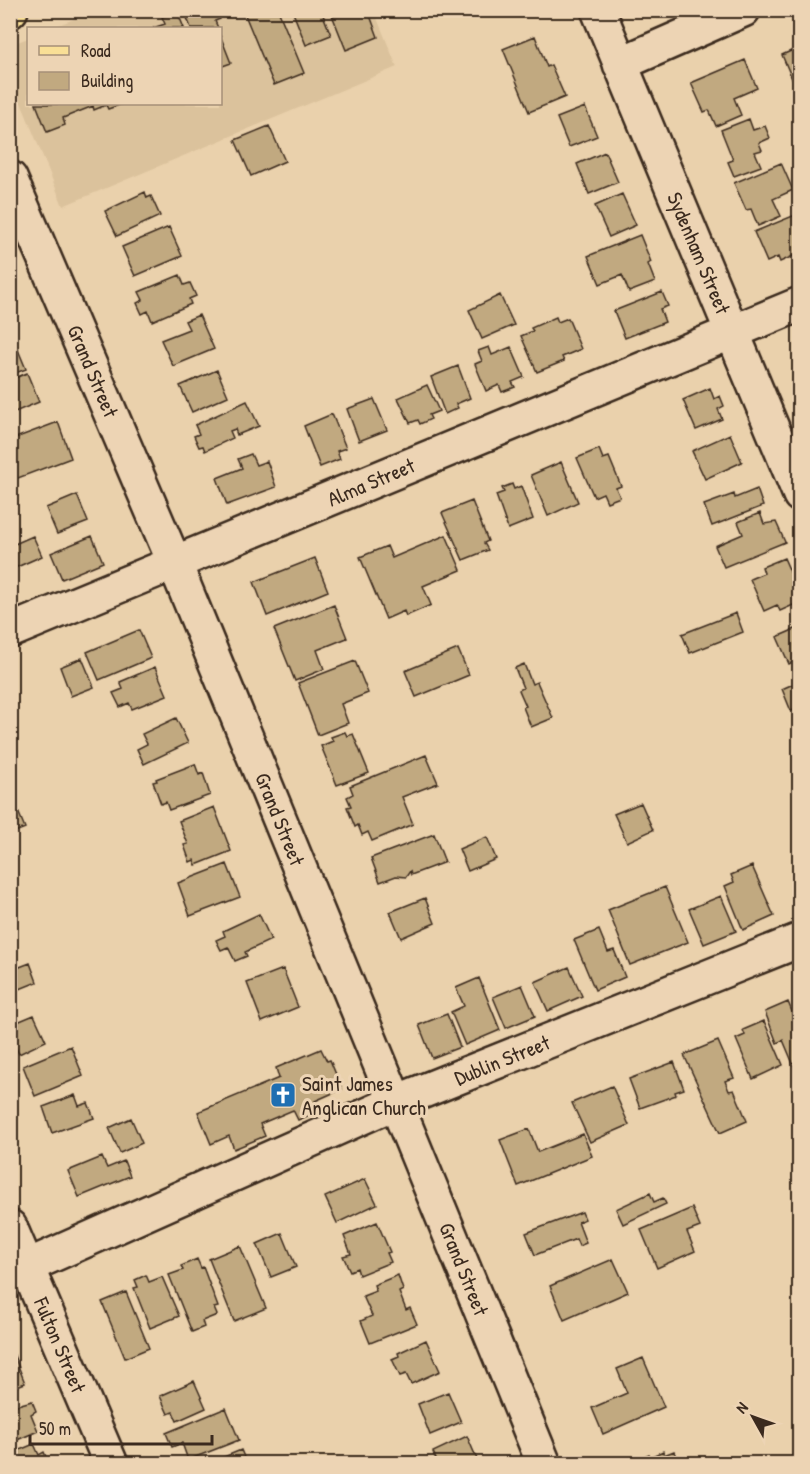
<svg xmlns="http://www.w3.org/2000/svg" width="810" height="1474" font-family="'Patrick Hand',sans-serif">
	<rect width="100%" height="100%" fill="#ead1ac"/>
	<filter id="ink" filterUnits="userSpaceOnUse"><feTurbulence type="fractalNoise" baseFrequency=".0167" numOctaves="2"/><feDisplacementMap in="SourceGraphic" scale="12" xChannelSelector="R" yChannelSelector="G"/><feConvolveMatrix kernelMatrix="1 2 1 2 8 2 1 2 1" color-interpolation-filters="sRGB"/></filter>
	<g filter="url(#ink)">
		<path fill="#dbc29c" d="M 94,11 L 374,11 L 397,67 L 63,206 L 11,78 L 10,45 L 28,38 L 28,104 L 220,104 L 220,28 L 51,28 Z"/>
		<path fill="#c1a980" stroke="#3b2a1e" stroke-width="1.5" d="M 184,10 L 217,10 L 220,19 L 215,21 L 218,28 L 191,28 Z
			M 243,10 L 278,10 L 304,73 L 274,85 Z
			M 292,10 L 321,10 L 331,35 L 306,45 Z
			M 330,10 L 368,10 L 378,37 L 346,50 Z
			M 177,11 L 184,28 L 153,28 L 165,24 L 162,17 Z
			M 220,35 L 231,63 L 220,67 Z
			M 535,36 L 547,67 L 551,65 L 565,97 L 529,112 L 503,49 Z
			M 800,47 L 800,78 L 793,81 L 782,55 Z
			M 745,60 L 757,88 L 734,98 L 741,115 L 716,126 L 709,110 L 704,112 L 691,83 Z
			M 36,104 L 122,104 L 108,109 L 106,105 L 94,110 L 93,106 L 63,118 L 65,125 L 47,132 Z
			M 585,107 L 597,136 L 569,147 L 557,118 Z
			M 749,119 L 753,130 L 765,126 L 770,138 L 759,143 L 762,150 L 755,152 L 761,166 L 734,176 L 728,162 L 733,160 L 721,130 Z
			M 269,126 L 285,161 L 251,176 L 235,140 Z
			M 605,152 L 618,182 L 589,194 L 577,164 Z
			M 781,163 L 793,190 L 773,199 L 781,216 L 758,226 L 751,209 L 746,210 L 734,183 Z
			M 145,192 L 147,198 L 151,196 L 160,216 L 117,236 L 105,211 Z
			M 622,194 L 636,225 L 609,237 L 595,206 Z
			M 800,213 L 800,253 L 780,262 L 778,257 L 767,262 L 754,232 Z
			M 169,227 L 182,256 L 135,276 L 122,247 Z
			M 640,235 L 651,262 L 648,264 L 655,282 L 629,292 L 622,275 L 600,284 L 588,256 Z
			M 180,275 L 184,285 L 190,283 L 196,296 L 189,299 L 191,304 L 152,321 L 148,311 L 142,314 L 137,303 L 143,300 L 139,292 Z
			M 662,292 L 668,306 L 660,309 L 665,322 L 625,338 L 614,311 Z
			M 500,295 L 514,325 L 482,339 L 469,310 Z
			M 199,315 L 214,349 L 173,366 L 161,340 L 189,329 L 185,321 Z
			M 556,317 L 558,322 L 568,318 L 581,349 L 562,357 L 564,361 L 537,372 L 521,336 L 533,331 L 531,328 Z
			M 14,340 L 26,369 L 10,375 L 10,342 Z
			M 489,347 L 492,355 L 511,347 L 524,377 L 512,382 L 515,387 L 502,392 L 499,385 L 486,391 L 475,364 L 482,361 L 478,351 Z
			M 458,366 L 470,398 L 456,404 L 458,408 L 445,414 L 431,377 Z
			M 217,370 L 228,396 L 192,412 L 180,386 Z
			M 27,373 L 39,402 L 10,414 L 10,380 Z
			M 427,385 L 439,411 L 429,415 L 431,419 L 420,424 L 418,420 L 410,423 L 398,398 Z
			M 710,388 L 714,399 L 720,396 L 724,406 L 718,409 L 722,419 L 696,430 L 683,400 Z
			M 374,399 L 387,430 L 359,441 L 347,409 Z
			M 247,401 L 259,426 L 237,435 L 235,429 L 230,431 L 233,438 L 205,451 L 203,446 L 199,447 L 194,436 L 199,434 L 195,425 Z
			M 332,414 L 346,448 L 337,451 L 340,459 L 320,467 L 304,426 Z
			M 58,422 L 71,458 L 10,481 L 10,440 Z
			M 730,434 L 742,462 L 705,479 L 692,451 Z
			M 599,449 L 603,459 L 609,457 L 621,486 L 616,488 L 620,497 L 607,502 L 603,493 L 594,497 L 577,458 Z
			M 251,454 L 256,465 L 267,461 L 276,487 L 227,505 L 217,478 L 242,468 L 238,459 Z
			M 561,462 L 578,502 L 548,516 L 531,475 Z
			M 512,484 L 514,489 L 521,486 L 533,519 L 508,529 L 496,495 L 504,492 L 502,488 Z
			M 757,489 L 763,506 L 712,526 L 704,505 L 734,494 L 735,498 Z
			M 77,495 L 88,522 L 57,534 L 46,508 Z
			M 472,501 L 488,541 L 484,543 L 488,550 L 463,560 L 442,513 Z
			M 760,513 L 764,524 L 776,522 L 785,542 L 724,567 L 715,546 L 743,534 L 738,522 Z
			M 446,535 L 461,570 L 423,586 L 431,605 L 406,616 L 404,611 L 386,619 L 360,557 L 387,546 L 392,558 Z
			M 33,536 L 42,556 L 10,570 L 10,546 Z
			M 92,536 L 103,562 L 62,579 L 51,553 Z
			M 315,558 L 328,591 L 267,616 L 254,582 Z
			M 784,558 L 792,576 L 800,573 L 800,602 L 780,611 L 777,605 L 764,611 L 750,579 L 764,573 L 762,567 Z
			M 334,605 L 347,638 L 317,650 L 324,669 L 295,681 L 274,629 Z
			M 736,613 L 743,632 L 690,653 L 682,634 Z
			M 800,627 L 800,659 L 789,664 L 777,637 Z
			M 139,630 L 151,658 L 99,680 L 87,652 Z
			M 458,649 L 469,675 L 416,697 L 405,671 Z
			M 82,658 L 94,687 L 71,696 L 60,667 Z
			M 355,661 L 368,693 L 341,704 L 348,723 L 318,735 L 298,683 Z
			M 524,664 L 532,684 L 537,682 L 553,718 L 531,727 L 523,707 L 526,706 L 519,690 L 523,688 L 515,668 Z
			M 155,667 L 167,695 L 132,709 L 129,703 L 120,707 L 113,693 L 123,689 L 120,682 Z
			M 800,681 L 800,708 L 791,711 L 782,689 Z
			M 176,718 L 188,743 L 144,764 L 137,749 L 147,744 L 142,734 Z
			M 345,732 L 347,736 L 353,734 L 369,773 L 337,785 L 321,746 L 333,741 L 331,737 Z
			M 426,755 L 438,783 L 402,797 L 413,824 L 372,841 L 368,832 L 362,835 L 358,825 L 355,827 L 347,807 L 351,806 L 347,797 L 353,794 L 350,786 Z
			M 195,764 L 199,775 L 203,773 L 210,795 L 169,810 L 166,802 L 161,804 L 153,782 L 157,781 L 156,779 Z
			M 641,803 L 653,830 L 627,842 L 614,814 Z
			M 15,804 L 25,828 L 10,834 L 10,806 Z
			M 214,807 L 231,851 L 196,865 L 194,860 L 190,862 L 184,845 L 188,844 L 179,821 Z
			M 434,834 L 445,862 L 411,875 L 410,871 L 406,877 L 396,876 L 380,882 L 371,858 Z
			M 487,837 L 496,859 L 468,871 L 459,849 Z
			M 227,864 L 240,897 L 190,916 L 178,883 Z
			M 752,866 L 774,916 L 743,930 L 725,886 L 734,882 L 731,875 Z
			M 665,887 L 688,942 L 630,965 L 608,910 Z
			M 721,896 L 736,931 L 704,944 L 689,909 Z
			M 425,898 L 435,923 L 401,938 L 390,912 Z
			M 259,914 L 271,940 L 245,952 L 247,956 L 235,961 L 228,947 L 221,950 L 216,940 L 225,936 L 223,931 Z
			M 599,930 L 608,952 L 614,950 L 625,977 L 595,990 L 574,940 Z
			M 14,961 L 17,968 L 30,963 L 37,982 L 10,993 L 10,962 Z
			M 569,967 L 582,996 L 548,1011 L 535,982 Z
			M 283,969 L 298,1007 L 262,1022 L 247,983 Z
			M 479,978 L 500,1030 L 465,1045 L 451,1012 L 464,1006 L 456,988 Z
			M 522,985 L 535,1016 L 506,1028 L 493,997 Z
			M 788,1002 L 800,1030 L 800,1063 L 794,1066 L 783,1040 L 777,1043 L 765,1012 Z
			M 447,1014 L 460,1047 L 432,1058 L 419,1025 Z
			M 34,1015 L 46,1041 L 19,1054 L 10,1035 L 10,1025 Z
			M 764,1021 L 783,1065 L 753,1079 L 736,1039 L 745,1035 L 743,1030 Z
			M 718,1041 L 734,1078 L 725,1081 L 729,1091 L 734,1090 L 747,1121 L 720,1133 L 684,1055 Z
			M 71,1046 L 83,1076 L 35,1096 L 23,1066 Z
			M 321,1049 L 327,1061 L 330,1060 L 342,1089 L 315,1101 L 319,1111 L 298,1120 L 293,1110 L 260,1124 L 265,1136 L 234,1149 L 229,1136 L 211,1144 L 198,1112 L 279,1078 L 276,1068 Z
			M 674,1062 L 684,1089 L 675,1092 L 676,1095 L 640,1108 L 629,1079 Z
			M 612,1086 L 629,1125 L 590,1142 L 572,1103 Z
			M 75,1095 L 79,1106 L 88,1103 L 94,1118 L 52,1133 L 43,1107 Z
			M 131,1118 L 142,1143 L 120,1153 L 109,1128 Z
			M 529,1129 L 538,1152 L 583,1134 L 592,1156 L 518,1186 L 500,1140 Z
			M 102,1157 L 107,1168 L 124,1161 L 130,1176 L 79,1197 L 68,1171 Z
			M 365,1179 L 377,1204 L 337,1223 L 325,1197 Z
			M 650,1193 L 654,1202 L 663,1198 L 666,1204 L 623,1224 L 616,1209 Z
			M 692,1208 L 700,1227 L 687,1232 L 695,1251 L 657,1268 L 641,1230 Z
			M 582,1212 L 585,1219 L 578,1222 L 586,1243 L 579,1246 L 576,1239 L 535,1255 L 526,1233 Z
			M 377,1222 L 390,1252 L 387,1253 L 391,1262 L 359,1275 L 357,1268 L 350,1271 L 343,1256 L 351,1254 L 344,1236 Z
			M 282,1233 L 296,1267 L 271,1277 L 257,1244 Z
			M 240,1246 L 266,1308 L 234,1321 L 209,1259 Z
			M 197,1259 L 201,1268 L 203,1267 L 218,1307 L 214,1308 L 217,1315 L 202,1321 L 204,1327 L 192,1332 L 169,1275 L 183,1270 L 181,1266 Z
			M 613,1259 L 628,1292 L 564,1320 L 550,1286 Z
			M 146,1275 L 149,1282 L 162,1277 L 179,1316 L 150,1328 L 134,1288 L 138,1287 L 135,1280 Z
			M 398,1275 L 403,1290 L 399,1292 L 406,1310 L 410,1308 L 417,1324 L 370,1343 L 361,1321 L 372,1316 L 363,1296 L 376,1291 L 374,1285 Z
			M 126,1292 L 149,1348 L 125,1358 L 102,1302 Z
			M 426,1340 L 440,1371 L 411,1384 L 406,1374 L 400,1376 L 392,1359 L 399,1356 L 398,1353 Z
			M 13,1353 L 25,1383 L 10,1389 L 10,1354 Z
			M 643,1358 L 664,1407 L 603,1434 L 592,1408 L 627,1393 L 617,1369 Z
			M 194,1381 L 206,1408 L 177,1421 L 173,1412 L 168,1414 L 160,1396 Z
			M 448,1392 L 461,1422 L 430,1435 L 418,1404 Z
			M 32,1401 L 36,1411 L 31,1414 L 38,1431 L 10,1443 L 10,1407 Z
			M 226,1408 L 239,1440 L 188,1460 L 182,1443 L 172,1447 L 166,1433 Z
			M 467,1436 L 479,1464 L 438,1464 L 433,1452 Z
			M 34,1444 L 39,1455 L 44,1452 L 49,1464 L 10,1464 L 10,1454 Z
			M 241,1450 L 247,1464 L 207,1464 Z
			M 663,1451 L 664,1455 L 674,1451 L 679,1464 L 626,1464 L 649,1454 L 650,1457 Z"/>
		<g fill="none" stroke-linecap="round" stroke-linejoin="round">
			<defs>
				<path id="minor" d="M 598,10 L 800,495
					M 620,64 L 743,10
					M 10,178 L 175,564 L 544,1464
					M 10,631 L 800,304
					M 10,1227 L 111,1464
					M 10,1274 L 396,1102 L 800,940"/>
				<path id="major" d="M 10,11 L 11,10"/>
			</defs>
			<use href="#minor" stroke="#3b2a1e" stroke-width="38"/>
			<use href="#major" stroke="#3b2a1e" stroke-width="38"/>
			<use href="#minor" stroke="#edd4b4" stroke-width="33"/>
			<use href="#major" stroke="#f9df96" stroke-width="33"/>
		</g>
	</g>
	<defs>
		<symbol id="church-square" viewBox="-11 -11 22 22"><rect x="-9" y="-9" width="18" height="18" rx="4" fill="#1f6fb2" stroke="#edd4b4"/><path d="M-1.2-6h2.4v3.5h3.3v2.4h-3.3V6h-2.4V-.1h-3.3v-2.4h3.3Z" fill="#fff"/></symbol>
	</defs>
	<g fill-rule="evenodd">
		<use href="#church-square" x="268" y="1080" width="30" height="30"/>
	</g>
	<g text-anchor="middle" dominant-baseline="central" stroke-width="6" stroke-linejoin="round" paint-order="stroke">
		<g font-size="21" fill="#3b2a1e" stroke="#edd4b4">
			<text transform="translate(699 253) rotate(67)">Sydenham Street</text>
			<text transform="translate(93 371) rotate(67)">Grand Street</text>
			<text transform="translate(371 482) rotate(-23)">Alma Street</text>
			<text transform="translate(280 819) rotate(68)">Grand Street</text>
			<text transform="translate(502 1060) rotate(-22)">Dublin Street</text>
			<text transform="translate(464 1269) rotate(68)">Grand Street</text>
			<text transform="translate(60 1345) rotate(67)">Fulton Street</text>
		</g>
		<g font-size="21" fill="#3b2a1e" stroke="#edd4b4" text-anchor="start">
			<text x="302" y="1083">Saint James<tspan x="302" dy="24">Anglican Church</tspan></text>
		</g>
	</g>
	<rect width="810" height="1474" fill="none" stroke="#edd4b4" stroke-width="36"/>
	<rect x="18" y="18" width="774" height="1438" fill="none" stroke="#3b2a1e" stroke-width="2" filter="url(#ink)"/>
	<rect x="27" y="27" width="195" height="78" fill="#edd4b4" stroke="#a69078" stroke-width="1.5"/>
	<rect x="39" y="46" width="30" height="9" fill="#f9df96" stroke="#a69078" stroke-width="1.5"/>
	<text x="81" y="57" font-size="18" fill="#3b2a1e">Road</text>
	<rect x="39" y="72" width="30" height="18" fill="#c1a980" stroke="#a69078" stroke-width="1.5"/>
	<text x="81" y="87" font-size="18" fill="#3b2a1e">Building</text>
	<g transform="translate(753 1417) rotate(310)" stroke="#edd4b4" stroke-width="4.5" paint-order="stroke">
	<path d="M0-4.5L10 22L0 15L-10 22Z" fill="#3b2a1e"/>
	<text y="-9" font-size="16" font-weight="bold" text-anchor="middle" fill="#3b2a1e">N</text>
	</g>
	<path d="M30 1435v9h182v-9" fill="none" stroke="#3b2a1e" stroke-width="3"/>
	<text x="39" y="1435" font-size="18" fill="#3b2a1e" stroke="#edd4b4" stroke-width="4.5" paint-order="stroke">50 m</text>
</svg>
